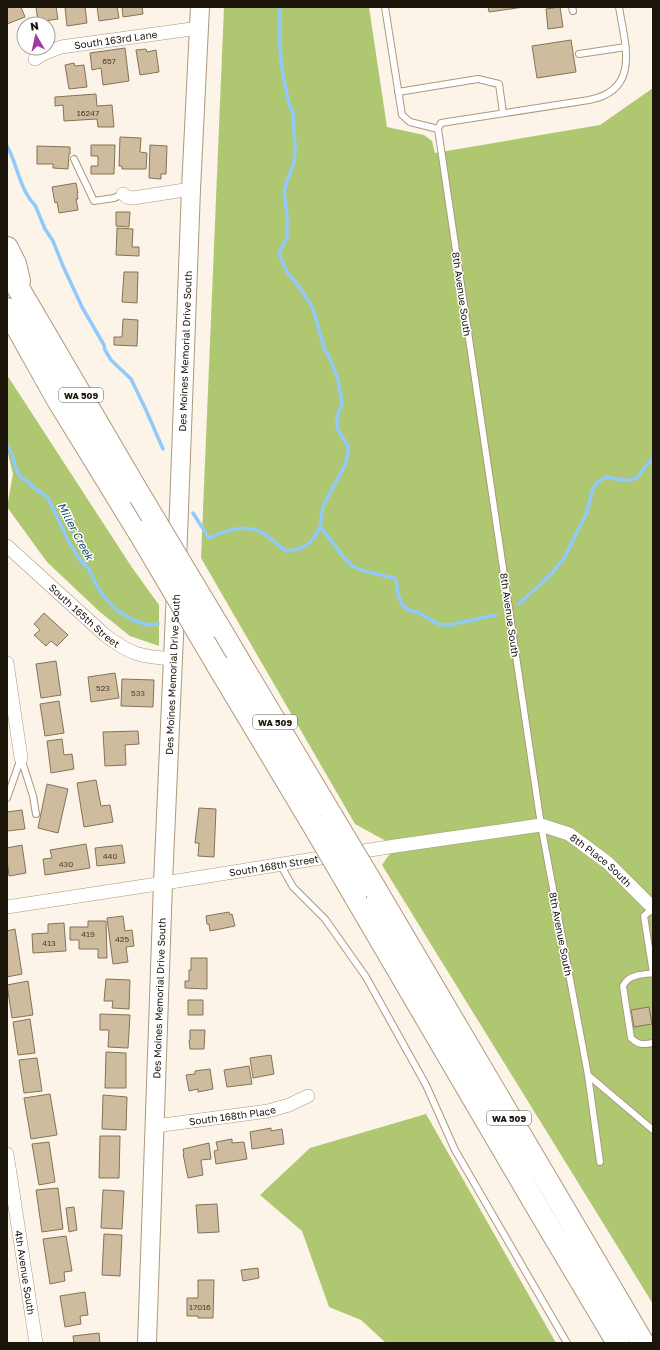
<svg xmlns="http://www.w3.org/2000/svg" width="660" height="1350" font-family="'Golos Text',sans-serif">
	<rect width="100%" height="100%" fill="#fcf4e8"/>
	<path fill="#afc771" d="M 224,7 L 369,7 L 387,127 L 424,135 L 432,141 L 435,153 L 600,125 L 653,88 L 653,1304 L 382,865 L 395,846 L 355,824 L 201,558 Z
		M 7,375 L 131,566 L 159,605 L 159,646 L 130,636 L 100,612 L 47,562 L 7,507 L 13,474 L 7,449 Z
		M 426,1114 L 556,1343 L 386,1343 L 361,1320 L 329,1307 L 302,1231 L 260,1195 L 310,1148 Z"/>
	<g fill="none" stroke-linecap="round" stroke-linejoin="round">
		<path stroke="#90c9fa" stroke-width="3.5" d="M 280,7 L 280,50 L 283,75 L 289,104 L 293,113 L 295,148 L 294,163 L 287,181 L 284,192 L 287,215 L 287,237 L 280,251 L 280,256 L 287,272 L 294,280 L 310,303 L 314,312 L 324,348 L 329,356 L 338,380 L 342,403 L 337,417 L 337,428 L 348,446 L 348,453 L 345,465 L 323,506 L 320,527
			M 7,146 C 17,163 20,191 35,205 L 45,229 L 53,241 L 63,266 L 82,307 L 104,345 L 105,350 L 111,360 L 131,379 L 146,410 L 163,449
			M 7,445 L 12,454 L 16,469 L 21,477 L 48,498 L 71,546 L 80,560 L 88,568 L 97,586 L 105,598 L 118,611 L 135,621 L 148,625 L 158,624
			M 193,513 L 209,538 C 226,530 248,522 266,535 C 273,540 279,546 286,551 C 304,550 313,543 320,527 C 329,536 345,562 354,567 C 367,573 382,574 396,579 L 398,594 L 402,605 L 410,611 L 417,612 L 438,624 L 449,625 L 495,615
			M 519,604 L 550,575 L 563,560 L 587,512 L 593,488 L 598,482 L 606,477 C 640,484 632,481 653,458"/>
	</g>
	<path fill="#cfbc9e" stroke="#847356" d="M 7,7 L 21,7 L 25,17 L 7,24 Z
		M 36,7 L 56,7 L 58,19 L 38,22 Z
		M 65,7 L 85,7 L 87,23 L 67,26 Z
		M 97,7 L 117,7 L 119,18 L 99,21 Z
		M 122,7 L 142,7 L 143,14 L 123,17 Z
		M 488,7 L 524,7 L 489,12 Z
		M 560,7 L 563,27 L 548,29 L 546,9 Z
		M 571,40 L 576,72 L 537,78 L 532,46 Z
		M 125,48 L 129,81 L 103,85 L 101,68 L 92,70 L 90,53 Z
		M 146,49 L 147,52 L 156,50 L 159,72 L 140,75 L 136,50 Z
		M 74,63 L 75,66 L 84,65 L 87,87 L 69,89 L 65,65 Z
		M 96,94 L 97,106 L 112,105 L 114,127 L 98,127 L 97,119 L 64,121 L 63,105 L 55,106 L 55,97 Z
		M 120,137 L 141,138 L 140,152 L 147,153 L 146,169 L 122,169 L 122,166 L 119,166 Z
		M 91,145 L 115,145 L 114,174 L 91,174 L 91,166 L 98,166 L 98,156 L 91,156 Z
		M 150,145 L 167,146 L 166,174 L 161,174 L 161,179 L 149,178 Z
		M 37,146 L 70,147 L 70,154 L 69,154 L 68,169 L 53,168 L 53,164 L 37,164 Z
		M 76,183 L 78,193 L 77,193 L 78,199 L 76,199 L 78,210 L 59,213 L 57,202 L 55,203 L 52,187 Z
		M 116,212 L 130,212 L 129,227 L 116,226 Z
		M 117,228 L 133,229 L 132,247 L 139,247 L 139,256 L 116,255 Z
		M 124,272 L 138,272 L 137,303 L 122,302 Z
		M 123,319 L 138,320 L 137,346 L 114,345 L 114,337 L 122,337 Z
		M 44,613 L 68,635 L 57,646 L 51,641 L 46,646 L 34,635 L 40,630 L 34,624 Z
		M 56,661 L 61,695 L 41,698 L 36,664 Z
		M 115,673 L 119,698 L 91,702 L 88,677 Z
		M 122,679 L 154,680 L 153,707 L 121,706 Z
		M 59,701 L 64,733 L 45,736 L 40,704 Z
		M 138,731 L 139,744 L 125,745 L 126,765 L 105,766 L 103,732 Z
		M 62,739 L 64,755 L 72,754 L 74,769 L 51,773 L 47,741 Z
		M 96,780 L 101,806 L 110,805 L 113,822 L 84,827 L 77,783 Z
		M 47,784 L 68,789 L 58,833 L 38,828 Z
		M 199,808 L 216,809 L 214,857 L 198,856 L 199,843 L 195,843 Z
		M 22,810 L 25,829 L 7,831 L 7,812 Z
		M 86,844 L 90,868 L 45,875 L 43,859 L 52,858 L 50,850 Z
		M 22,845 L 26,873 L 9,876 L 7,860 L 7,848 Z
		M 122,845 L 125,863 L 97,866 L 95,848 Z
		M 229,912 L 230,915 L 232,914 L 235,926 L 210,931 L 209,924 L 207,924 L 206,916 Z
		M 123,916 L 125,931 L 132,930 L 134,946 L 126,947 L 128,962 L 113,964 L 107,918 Z
		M 88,921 L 106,921 L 107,958 L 98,958 L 98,949 L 79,949 L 79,940 L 70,940 L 70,927 L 88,927 Z
		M 64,923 L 66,951 L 33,953 L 32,934 L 48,933 L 48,924 Z
		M 15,929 L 22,974 L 7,977 L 7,931 Z
		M 191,958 L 207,958 L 207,989 L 185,988 L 185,981 L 189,981 L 189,970 L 191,970 Z
		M 106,979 L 130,980 L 129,1009 L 112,1008 L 113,1001 L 104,1001 Z
		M 28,981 L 33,1015 L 12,1018 L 7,985 Z
		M 188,1000 L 203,1000 L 203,1015 L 188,1015 Z
		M 649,1007 L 652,1024 L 634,1027 L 631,1010 Z
		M 100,1014 L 130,1015 L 128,1048 L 108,1047 L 109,1030 L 100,1030 Z
		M 30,1019 L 35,1053 L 18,1055 L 13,1022 Z
		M 190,1030 L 205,1030 L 204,1049 L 190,1049 L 189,1040 L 190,1040 Z
		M 106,1052 L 126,1053 L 126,1088 L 105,1088 Z
		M 271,1055 L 274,1074 L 253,1078 L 250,1058 Z
		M 37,1058 L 42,1091 L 24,1093 L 19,1060 Z
		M 249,1066 L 252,1084 L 227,1087 L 224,1070 Z
		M 210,1069 L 213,1089 L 198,1092 L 198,1089 L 189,1091 L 186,1075 L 195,1074 L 195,1071 Z
		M 50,1094 L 57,1135 L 31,1139 L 24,1098 Z
		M 103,1095 L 127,1097 L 126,1130 L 102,1129 Z
		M 271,1128 L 271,1131 L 282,1129 L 284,1144 L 252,1149 L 250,1132 Z
		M 100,1136 L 120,1136 L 119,1178 L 99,1178 Z
		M 232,1139 L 232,1143 L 244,1142 L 247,1159 L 216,1164 L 214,1151 L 218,1150 L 216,1142 Z
		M 49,1142 L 55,1182 L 39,1185 L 32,1144 Z
		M 209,1143 L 211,1159 L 201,1160 L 203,1175 L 188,1178 L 183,1154 L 184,1154 L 183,1149 Z
		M 58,1188 L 63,1229 L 42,1232 L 36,1190 Z
		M 103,1190 L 124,1191 L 122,1229 L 101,1228 Z
		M 217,1204 L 219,1232 L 198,1233 L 196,1205 Z
		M 74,1207 L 77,1230 L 69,1232 L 66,1208 Z
		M 104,1234 L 122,1235 L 120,1276 L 102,1275 Z
		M 66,1236 L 72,1271 L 64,1272 L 65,1281 L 50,1284 L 43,1239 Z
		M 258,1268 L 259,1278 L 243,1281 L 241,1270 Z
		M 198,1280 L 214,1280 L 213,1318 L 198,1318 L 198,1316 L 187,1316 L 187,1298 L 198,1298 Z
		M 85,1292 L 88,1315 L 80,1316 L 81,1324 L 65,1327 L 60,1296 Z
		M 99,1333 L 100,1343 L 74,1343 L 73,1336 Z"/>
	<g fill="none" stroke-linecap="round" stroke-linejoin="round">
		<defs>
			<path id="lane" d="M 385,7 L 402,115 L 410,122 L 438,129 L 541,825 L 588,1075 L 600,1162
				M 572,7 L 573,11
				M 579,54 L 626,47
				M 398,92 L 478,79 L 499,84 L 503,113
				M 438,129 L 441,123 L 589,100 C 641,90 625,45 619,7
				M 74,159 L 94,201 L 114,198 L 123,194
				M 7,798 L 21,758 L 33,796 L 36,814
				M 280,864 L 293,887 L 325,919 L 366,977 L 426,1085 L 455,1150 L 567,1343
				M 653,973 C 641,975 629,974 623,986 L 631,1038 C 638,1045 643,1045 653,1043
				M 653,973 L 644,916 L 653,908
				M 588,1075 L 653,1130"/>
			<g id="street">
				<path id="s1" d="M 35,59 L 43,54 L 61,47 L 199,28"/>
				<path d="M 123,194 L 127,197 L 133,198 L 191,189"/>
				<path id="s2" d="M 7,546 L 105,635 C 131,655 142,657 174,659"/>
				<path d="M 7,663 L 21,758"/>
				<path id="s3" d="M 7,907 L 177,881 L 395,846 L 541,825 L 569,834 L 608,863 L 653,908"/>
				<path id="s4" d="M 155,1126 L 268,1111 L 289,1105 L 308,1096"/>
				<path id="s5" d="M 7,1154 L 36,1343"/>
			</g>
			<g id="secondary">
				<path id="s6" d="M 177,562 L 191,189 L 200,7"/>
				<path id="s7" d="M 147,1343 L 163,883 L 176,591"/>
			</g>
			<path id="highway" d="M 7,248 L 15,264 L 19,281
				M 7,269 L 140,496
				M 7,309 L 58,400 L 139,532
				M 218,626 L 332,817
				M 217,664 L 311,821
				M 377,892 L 643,1343
				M 355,896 L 540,1212 L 618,1343"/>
		</defs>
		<use href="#lane" stroke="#ab997b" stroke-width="8"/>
		<use href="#street" stroke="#ab997b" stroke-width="14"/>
		<use href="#secondary" stroke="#ab997b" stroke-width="20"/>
		<use href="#highway" stroke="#ab997b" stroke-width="24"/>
		<use href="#lane" stroke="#fff" stroke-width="6"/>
		<use href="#street" stroke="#fff" stroke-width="13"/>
		<use href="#secondary" stroke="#fff" stroke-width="18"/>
		<use href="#highway" stroke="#fff" stroke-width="22"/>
		<defs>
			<path id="highway-bridge" d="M 140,496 L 218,626
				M 139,532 L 217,664
				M 332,817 L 377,892
				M 311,821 L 355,896"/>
		</defs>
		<use href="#highway-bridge" stroke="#ab997b" stroke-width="24" stroke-linecap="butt"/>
		<use href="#highway-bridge" stroke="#fff" stroke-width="22"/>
	</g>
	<g text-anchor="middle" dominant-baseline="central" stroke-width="3" stroke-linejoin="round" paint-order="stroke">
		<g font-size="8" fill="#483e2e">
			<text x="109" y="61">657</text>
			<text x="88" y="113">16247</text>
			<text x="103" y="688">523</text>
			<text x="138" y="693">533</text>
			<text x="110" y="856">440</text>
			<text x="66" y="864">430</text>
			<text x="88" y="934">419</text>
			<text x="122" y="939">425</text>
			<text x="49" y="943">413</text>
			<text x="200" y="1307">17016</text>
		</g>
		<g fill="#fff" stroke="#5f5a53" stroke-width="1">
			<rect x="59" y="388" width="44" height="14" rx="3"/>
			<rect x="253" y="715" width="44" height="14" rx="3"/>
			<rect x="487" y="1111" width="44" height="14" rx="3"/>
		</g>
		<g font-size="9" font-weight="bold" fill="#1b1409">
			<text x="81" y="395">WA 509</text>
			<text x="275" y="722">WA 509</text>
			<text x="509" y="1118">WA 509</text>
		</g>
		<g font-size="10" fill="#1b1409" stroke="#fff">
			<text stroke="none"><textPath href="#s1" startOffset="84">South 163rd Lane</textPath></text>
			<text transform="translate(462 294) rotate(82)">8th Avenue South</text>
			<text stroke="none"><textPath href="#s6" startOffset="211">Des Moines Memorial Drive South</textPath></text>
			<text stroke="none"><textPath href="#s2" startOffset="104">South 165th Street</textPath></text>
			<text transform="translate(510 615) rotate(82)">8th Avenue South</text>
			<text stroke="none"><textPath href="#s7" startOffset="669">Des Moines Memorial Drive South</textPath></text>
			<text stroke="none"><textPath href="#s3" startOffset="611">8th Place South</textPath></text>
			<text stroke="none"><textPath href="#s3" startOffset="270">South 168th Street</textPath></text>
			<text transform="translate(561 934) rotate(79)">8th Avenue South</text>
			<text stroke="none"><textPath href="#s7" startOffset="345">Des Moines Memorial Drive South</textPath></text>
			<text stroke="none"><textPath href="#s4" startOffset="78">South 168th Place</textPath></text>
			<text stroke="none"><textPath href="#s5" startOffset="120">4th Avenue South</textPath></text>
		</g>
		<g font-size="11" font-style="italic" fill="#144971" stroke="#fff">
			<text transform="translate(76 531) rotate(62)">Miller Creek</text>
		</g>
	</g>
	<rect width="660" height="1350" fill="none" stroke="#1b1409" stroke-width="16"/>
	<g transform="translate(36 36) rotate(351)"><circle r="19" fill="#ffffff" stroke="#a4a19d"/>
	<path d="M0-3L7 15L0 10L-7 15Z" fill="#9d3ca2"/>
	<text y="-6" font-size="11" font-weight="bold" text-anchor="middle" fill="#1b1409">N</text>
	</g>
</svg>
